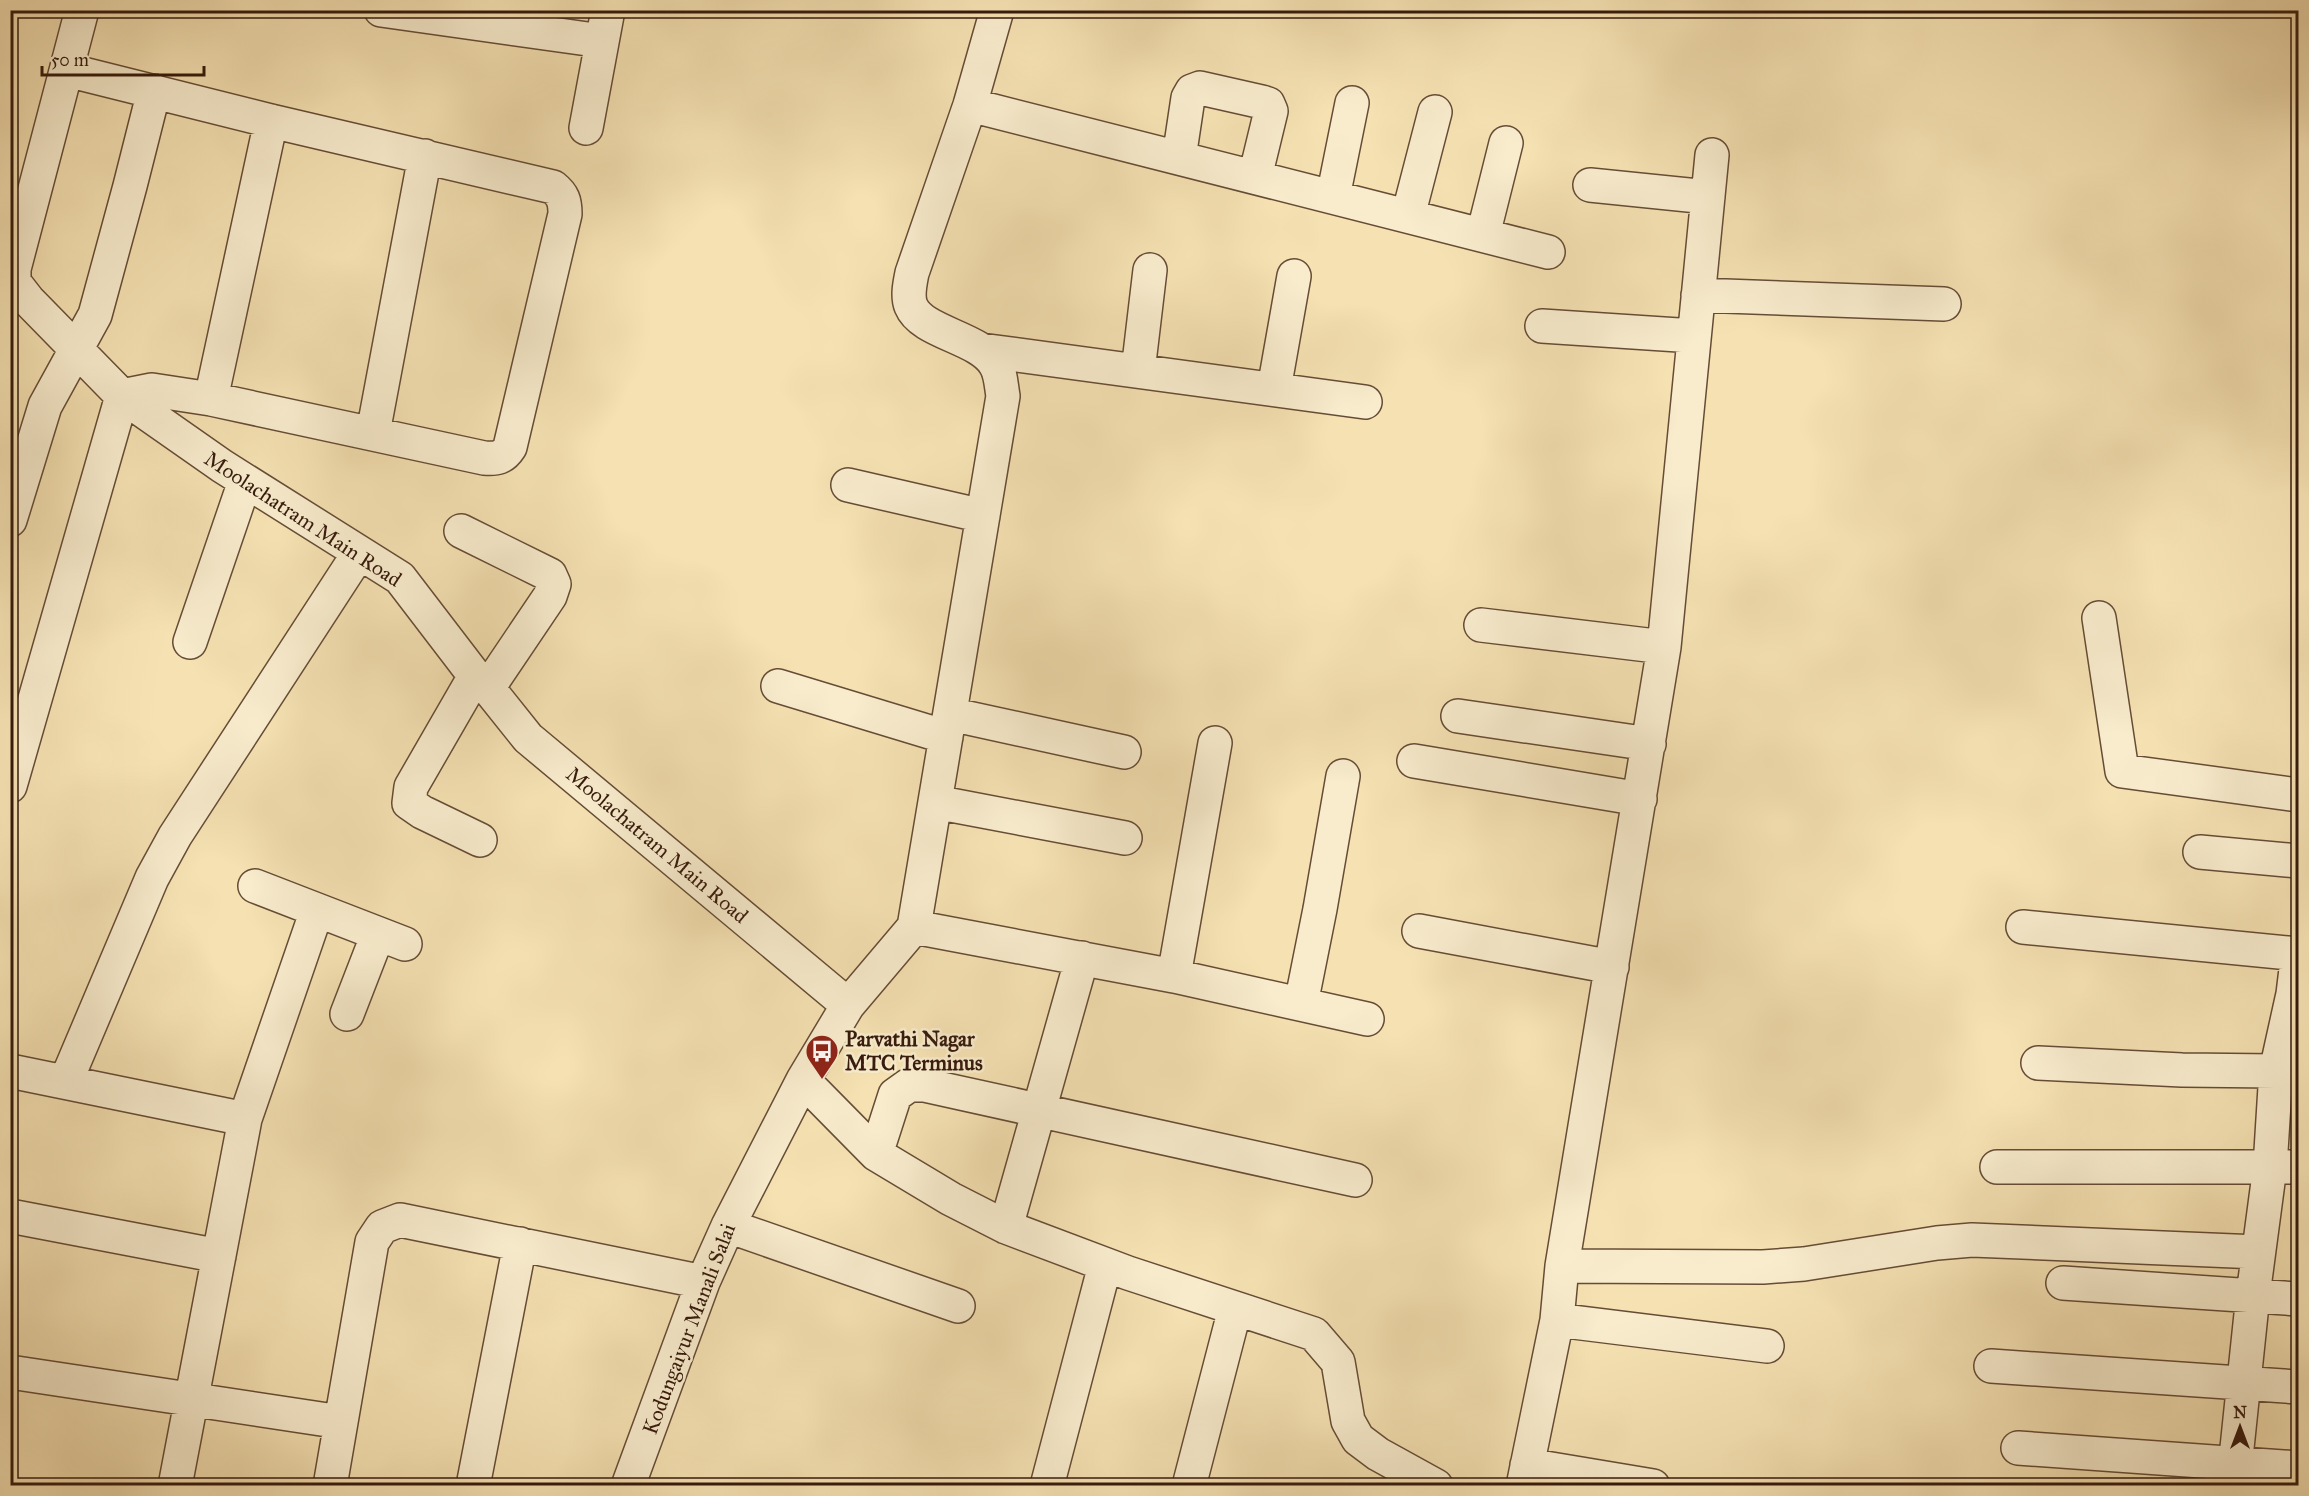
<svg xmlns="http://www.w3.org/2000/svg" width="2309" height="1496" font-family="'IM FELL Great Primer',serif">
	<rect width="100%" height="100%" fill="#f5e1b2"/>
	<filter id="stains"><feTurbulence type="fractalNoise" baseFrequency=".00333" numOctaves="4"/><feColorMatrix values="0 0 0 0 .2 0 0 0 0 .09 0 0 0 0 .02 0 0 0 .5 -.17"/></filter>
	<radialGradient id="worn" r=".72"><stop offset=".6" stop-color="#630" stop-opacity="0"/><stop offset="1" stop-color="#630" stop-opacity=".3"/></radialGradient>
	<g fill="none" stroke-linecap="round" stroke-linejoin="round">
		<defs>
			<path id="minor" d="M 82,10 L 14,269 L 14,282 L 28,300 L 122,396 L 222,466 L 400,578 L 475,676 L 488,688 L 528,738 L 848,1005
				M 381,10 L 602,41
				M 970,105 L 1548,252
				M 586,128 L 608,10
				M 1179,158 L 1188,98 L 1192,91 L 1200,88 L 1262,102 L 1268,104 L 1271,111 L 1255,177
				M 1590,185 L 1708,197
				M 1333,197 L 1352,103
				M 1408,216 L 1435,112
				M 1483,235 L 1506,143
				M 1698,295 L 1944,304
				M 1542,326 L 1694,336
				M 981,350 L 1365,402
				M 1138,371 L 1150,270
				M 1274,389 L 1294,276
				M 211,399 L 271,121
				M 373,433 L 425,156
				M 848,485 L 983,516
				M 10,520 L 45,406 L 95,315 L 130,186 L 154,91
				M 461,531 L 550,575 L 554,584 L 550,596 L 488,688
				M 2099,618 L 2122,771 L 2298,795
				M 1481,625 L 1664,647
				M 190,642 L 245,481
				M 475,676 L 411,787 L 409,803 L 422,812 L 480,840
				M 778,686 L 946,737
				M 950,714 L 1124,752
				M 1458,716 L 1649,744
				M 1414,761 L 1640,799
				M 10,786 L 122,396 L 152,390 L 211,399 L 484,458 C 497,459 503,458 510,447 L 565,214 C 565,201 563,195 553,187 L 271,121 L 67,70
				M 935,802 L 1125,838
				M 2200,852 L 2298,861
				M 255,886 L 405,944
				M 914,927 L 1174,976 L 1367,1019
				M 2023,927 L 2298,954
				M 1419,931 L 1612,967
				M 1174,976 L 1215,743
				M 1301,1004 L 1320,909 L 1343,776
				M 347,1014 L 378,934
				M 2038,1063 L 2182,1070 L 2276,1071
				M 10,1071 L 245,1119
				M 803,1080 L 876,1154 L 951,1199 L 1006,1227 L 1128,1273 L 1314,1334 L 1338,1362 L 1348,1421 L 1358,1439 L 1378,1454 L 1436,1486
				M 66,1081 L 152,878 L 175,836 L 359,553
				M 876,1154 L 895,1095 L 909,1085 L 924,1085 L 1355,1180
				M 1997,1167 L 2298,1167
				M 10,1216 L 219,1256
				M 728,1226 L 958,1306
				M 1006,1227 L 1082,958
				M 1562,1266 L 1763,1267 L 1804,1264 L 1937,1243 L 1972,1240 L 2258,1252
				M 2063,1283 L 2298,1299
				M 1557,1320 L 1767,1346
				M 1991,1366 L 2298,1387
				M 10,1372 L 341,1422
				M 2018,1448 L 2298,1468
				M 1527,1465 L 1653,1486
				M 175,1486 L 245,1119 L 317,910
				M 330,1486 L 372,1242 L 382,1227 L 400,1220 L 703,1282
				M 473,1486 L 520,1244
				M 628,1486 L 703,1282 L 728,1226 L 803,1080 L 848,1005 L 914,927 L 1003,396 C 1001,385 1001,373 995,364 C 979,337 922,333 911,306 C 907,296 910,283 912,273 L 970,105 L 997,10
				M 1047,1486 L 1105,1265
				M 1189,1486 L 1235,1309
				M 1523,1486 L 1557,1320 L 1562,1266 L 1664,647 L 1712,155
				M 2233,1486 L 2253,1295 L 2270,1167 L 2276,1071 L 2293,994 L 2298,953"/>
		</defs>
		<use href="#minor" stroke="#664c36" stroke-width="36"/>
		<use href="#minor" stroke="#f8eccd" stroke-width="33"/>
	</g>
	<defs>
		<symbol id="bus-pin" viewBox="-11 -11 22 30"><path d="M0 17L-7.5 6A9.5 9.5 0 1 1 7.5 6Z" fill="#8f2418" stroke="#f8eccd"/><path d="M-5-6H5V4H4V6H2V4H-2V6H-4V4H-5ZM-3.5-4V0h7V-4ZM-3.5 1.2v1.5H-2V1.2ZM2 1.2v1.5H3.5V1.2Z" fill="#fff"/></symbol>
	</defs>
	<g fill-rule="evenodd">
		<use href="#bus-pin" x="803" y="1032" width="38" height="52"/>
	</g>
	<g text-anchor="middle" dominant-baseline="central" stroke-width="5" stroke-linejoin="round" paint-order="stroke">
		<g font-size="21" fill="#361a0c" stroke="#f8eccd">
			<text transform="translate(303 519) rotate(33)">Moolachatram Main Road</text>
			<text transform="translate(657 845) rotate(40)">Moolachatram Main Road</text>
			<text transform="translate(689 1329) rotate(-69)">Kodungaiyur Manali Salai</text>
		</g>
		<g font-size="21" font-weight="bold" fill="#361a0c" stroke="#f8eccd" text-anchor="start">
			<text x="845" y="1039">Parvathi Nagar<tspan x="845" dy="24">MTC Terminus</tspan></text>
		</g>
	</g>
	<rect width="2309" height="1496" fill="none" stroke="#f5e1b2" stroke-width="36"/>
	<rect x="12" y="12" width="2285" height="1472" fill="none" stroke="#361a0c" stroke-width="3"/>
	<rect x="18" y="18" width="2273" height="1460" fill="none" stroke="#361a0c" stroke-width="1.5"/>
	<g transform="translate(2240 1427)" stroke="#f8eccd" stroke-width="4.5" paint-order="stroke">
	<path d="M0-4.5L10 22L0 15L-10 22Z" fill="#361a0c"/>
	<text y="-9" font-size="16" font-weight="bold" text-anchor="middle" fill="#361a0c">N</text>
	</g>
	<path d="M42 66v9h162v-9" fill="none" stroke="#361a0c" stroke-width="3"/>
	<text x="51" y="66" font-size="18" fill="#361a0c" stroke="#f8eccd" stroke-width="4.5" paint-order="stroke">50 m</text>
	<rect width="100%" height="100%" filter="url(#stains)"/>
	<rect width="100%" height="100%" fill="url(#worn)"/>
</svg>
